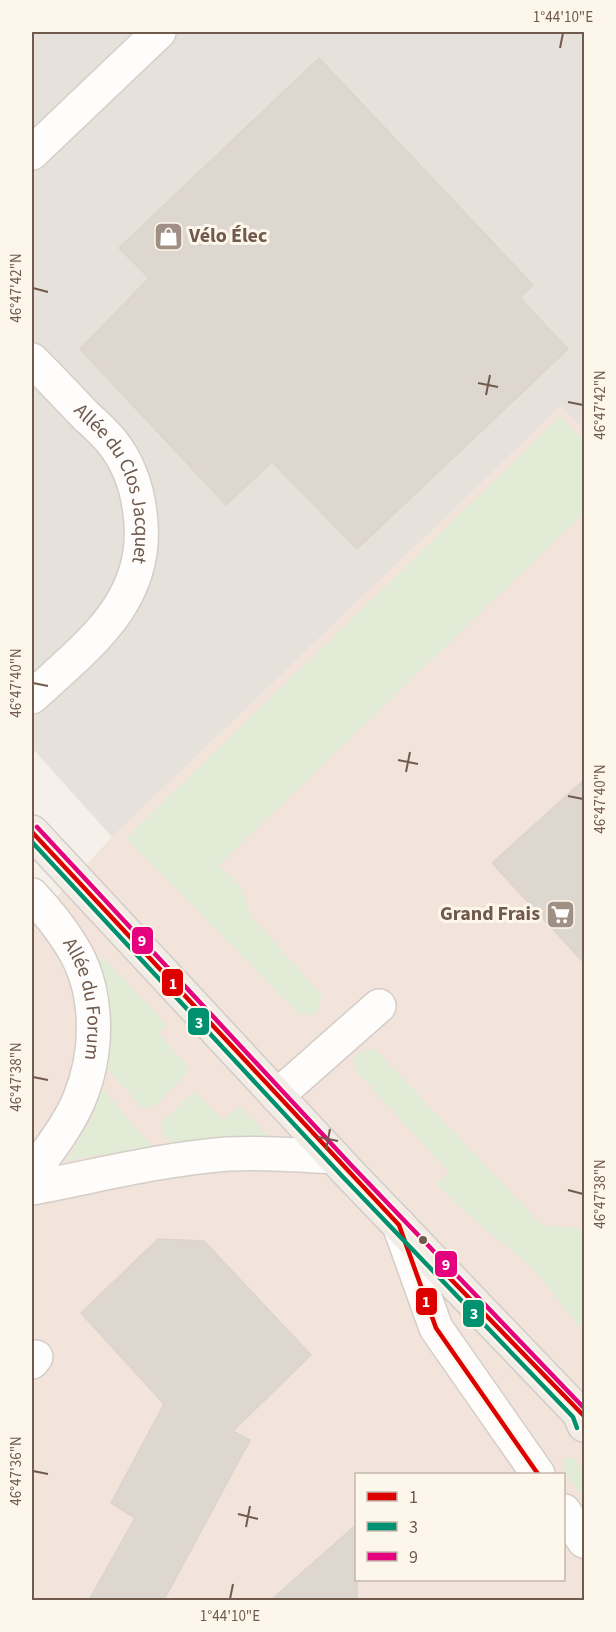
<svg xmlns="http://www.w3.org/2000/svg" width="616" height="1632" font-family="'Source Sans 3',sans-serif">
	<rect width="100%" height="100%" fill="#f5f1ea"/>
	<path fill="#f2e3db" fill-rule="evenodd" d="M 561,406 L 584,430 L 584,1600 L 32,1600 L 32,923 L 112,837 ZM 356,1474 L 564,1474 L 564,1580 L 356,1580 Z"/>
	<path fill="#e7e1db" d="M 32,32 L 584,32 L 584,430 L 561,406 L 112,837 L 32,748 Z"/>
	<path fill="#e2ebd6" d="M 561,416 L 584,441 L 584,513 L 219,865 L 240,885 L 252,917 L 321,994 L 320,1008 L 312,1015 L 300,1015 L 126,838 Z
		M 101,955 L 168,1026 L 158,1033 L 187,1065 L 185,1075 L 154,1107 L 147,1108 L 139,1105 L 106,1067 L 112,1034 L 107,987 L 99,964 Z
		M 375,1049 L 542,1225 L 584,1228 L 584,1333 L 537,1272 L 464,1211 L 436,1184 L 449,1172 L 355,1070 L 353,1060 L 360,1051 Z
		M 102,1088 L 152,1146 L 65,1161 C 85,1134 92,1121 102,1088 Z
		M 195,1091 L 223,1121 L 240,1106 L 269,1137 L 171,1143 C 164,1135 158,1131 163,1120 Z
		M 572,1457 L 584,1469 L 584,1500 L 563,1470 L 563,1460 Z"/>
	<path fill="#ded7d0" stroke="#ddd4cd" stroke-width="1.5" d="M 319,58 L 533,285 L 520,298 L 568,349 L 357,549 L 272,462 L 226,505 L 80,349 L 149,278 L 119,248 Z
		M 585,779 L 585,964 L 492,863 Z
		M 158,1239 L 204,1241 L 311,1355 L 233,1431 L 250,1440 L 164,1600 L 89,1600 L 135,1518 L 111,1503 L 164,1404 L 81,1313 Z
		M 357,1524 L 357,1600 L 271,1600 Z"/>
	<g fill="none" stroke-linecap="round" stroke-linejoin="round">
		<defs>
			<g id="minor">
				<path d="M 32,153 L 159,32"/>
				<path id="s1" d="M 32,360 C 50,378 68,397 86,416 C 95,424 104,432 112,442 C 128,462 137,487 140,513 C 152,600 88,645 32,697"/>
				<path id="s2" d="M 32,895 C 46,910 60,927 71,945 C 100,990 99,1052 79,1100 C 68,1126 48,1151 32,1174"/>
				<path d="M 277,1096 L 379,1006"/>
				<path d="M 32,1188 C 96,1176 162,1159 228,1154 C 263,1152 299,1155 334,1157"/>
				<path d="M 399,1225 L 436,1328 L 538,1474"/>
				<path d="M 32,1362 L 36,1357"/>
				<path d="M 564,1511 L 584,1541"/>
			</g>
			<path id="major" d="M 32,832 L 347,1171 L 579,1413 L 584,1425"/>
		</defs>
		<use href="#minor" stroke="#d4cec8" stroke-width="36"/>
		<use href="#major" stroke="#d3ccc7" stroke-width="36"/>
		<use href="#minor" stroke="#fefdfc" stroke-width="33"/>
		<use href="#major" stroke="#f1ece5" stroke-width="33"/>
		<defs>
			<path id="bus-1" d="M 32,832 L 399,1225 L 436,1328 L 538,1474
				M 438,1266 L 584,1416"/>
			<path id="bus-2" d="M 32,842 L 342,1176 L 573,1417 L 577,1428"/>
			<path id="bus-3" d="M 37,827 L 352,1166 L 584,1408"/>
		</defs>
		<use href="#bus-1" stroke="#fdf6eb" stroke-width="9"/>
		<use href="#bus-2" stroke="#fdf6eb" stroke-width="9"/>
		<use href="#bus-3" stroke="#fdf6eb" stroke-width="9"/>
		<use href="#bus-1" stroke="#d00" stroke-width="4.5"/>
		<use href="#bus-2" stroke="#009270" stroke-width="4.5"/>
		<use href="#bus-3" stroke="#e5007d" stroke-width="4.5"/>
	</g>
	<path fill="none" stroke="#705a4d" stroke-width="2" d="M 560,48 L 563,33M 33,288 L 48,292M 478,383 L 498,387M 486,395 L 490,375M 568,402 L 583,405M 33,683 L 48,686M 398,760 L 418,764M 406,772 L 410,752M 568,796 L 583,799M 33,1077 L 48,1080M 318,1137 L 338,1141M 326,1150 L 330,1129M 568,1190 L 583,1194M 33,1471 L 48,1474M 238,1514 L 258,1519M 246,1527 L 250,1506M 230,1599 L 233,1584"/>
	<defs>
		<symbol id="shop-square" viewBox="-11 -11 22 22"><rect x="-9" y="-9" width="18" height="18" rx="4" fill="#9f8f84" stroke="#fdf6eb"/><path d="M-5-2.5h2.3a2.7 3.5 0 0 1 5.4 0H5L5.5 6h-11ZM-1.5-2.5h3a1.5 2.3 0 0 0-3 0Z" fill="#fff"/></symbol>
		<symbol id="supermarket-square" viewBox="-11 -11 22 22"><rect x="-9" y="-9" width="18" height="18" rx="4" fill="#9f8f84" stroke="#fdf6eb"/><path d="M-6-5.5h2.5l.6 2H6L4.5 2H-2.5L-4.4-4H-6ZM-1.5 3.2a1.3 1.3 0 1 0 .1 0ZM3 3.2a1.3 1.3 0 1 0 .1 0Z" fill="#fff"/></symbol>
	</defs>
	<g fill-rule="evenodd">
		<use href="#shop-square" x="152" y="220" width="33" height="33"/>
		<use href="#supermarket-square" x="544" y="898" width="33" height="33"/>
	</g>
	<circle fill="#705a4d" stroke="#fdf6eb" stroke-width="2" cx="423" cy="1240" r="5"/>
	<g text-anchor="middle" dominant-baseline="central" stroke-width="6" stroke-linejoin="round" paint-order="stroke">
		<g font-size="20" font-weight="bold" fill="#705a4d" stroke="#fdf6eb" text-anchor="start">
			<text x="189" y="236">Vélo Élec</text>
			<text x="540" y="914" text-anchor="end">Grand Frais</text>
		</g>
		<g font-size="20" fill="#705a4d" stroke="#fdf6eb">
			<text stroke="none"><textPath href="#s1" startOffset="154">Allée du Clos Jacquet</textPath></text>
			<text stroke="none"><textPath href="#s2" startOffset="120">Allée du Forum</textPath></text>
		</g>
	</g>
	<g stroke="#fdf6eb" stroke-width="2">
		<rect x="131" y="926" width="23" height="29" rx="6" fill="#e5007d"/>
		<rect x="161" y="968" width="23" height="29" rx="6" fill="#d00"/>
		<rect x="187" y="1007" width="23" height="29" rx="6" fill="#009270"/>
		<rect x="434" y="1250" width="24" height="28" rx="6" fill="#e5007d"/>
		<rect x="415" y="1287" width="23" height="29" rx="6" fill="#d00"/>
		<rect x="462" y="1299" width="23" height="29" rx="6" fill="#009270"/>
	</g>
	<g font-size="16" text-anchor="middle" font-weight="bold" fill="#fff">
		<text x="142" y="946">9</text>
		<text x="173" y="989">1</text>
		<text x="199" y="1028">3</text>
		<text x="446" y="1270">9</text>
		<text x="426" y="1307">1</text>
		<text x="474" y="1319">3</text>
	</g>
	<rect width="616" height="1632" fill="none" stroke="#fdf6eb" stroke-width="66"/>
	<rect x="355" y="1473" width="210" height="108" fill="#fdf6eb" stroke="#c5b8ac" stroke-width="1.5"/>
	<rect x="367" y="1492" width="30" height="9" fill="#dd0000" stroke="#c5b8ac" stroke-width="1.5"/>
	<text x="409" y="1503" font-size="18" fill="#705a4d">1</text>
	<rect x="367" y="1522" width="30" height="9" fill="#009270" stroke="#c5b8ac" stroke-width="1.5"/>
	<text x="409" y="1533" font-size="18" fill="#705a4d">3</text>
	<rect x="367" y="1552" width="30" height="9" fill="#e5007d" stroke="#c5b8ac" stroke-width="1.5"/>
	<text x="409" y="1563" font-size="18" fill="#705a4d">9</text>
	<rect x="33" y="33" width="550" height="1566" fill="none" stroke="#705a4d" stroke-width="2"/>
	<g font-size="15" text-anchor="middle" fill="#705a4d">
		<text x="563" y="22">1°44'10"E</text>
		<text transform="translate(16 288) rotate(-90)" y="5">46°47'42"N</text>
		<text transform="translate(600 405) rotate(-90)" y="5">46°47'42"N</text>
		<text transform="translate(16 683) rotate(-90)" y="5">46°47'40"N</text>
		<text transform="translate(600 799) rotate(-90)" y="5">46°47'40"N</text>
		<text transform="translate(16 1077) rotate(-90)" y="5">46°47'38"N</text>
		<text transform="translate(600 1194) rotate(-90)" y="5">46°47'38"N</text>
		<text transform="translate(16 1471) rotate(-90)" y="5">46°47'36"N</text>
		<text x="230" y="1621">1°44'10"E</text>
	</g>
</svg>
